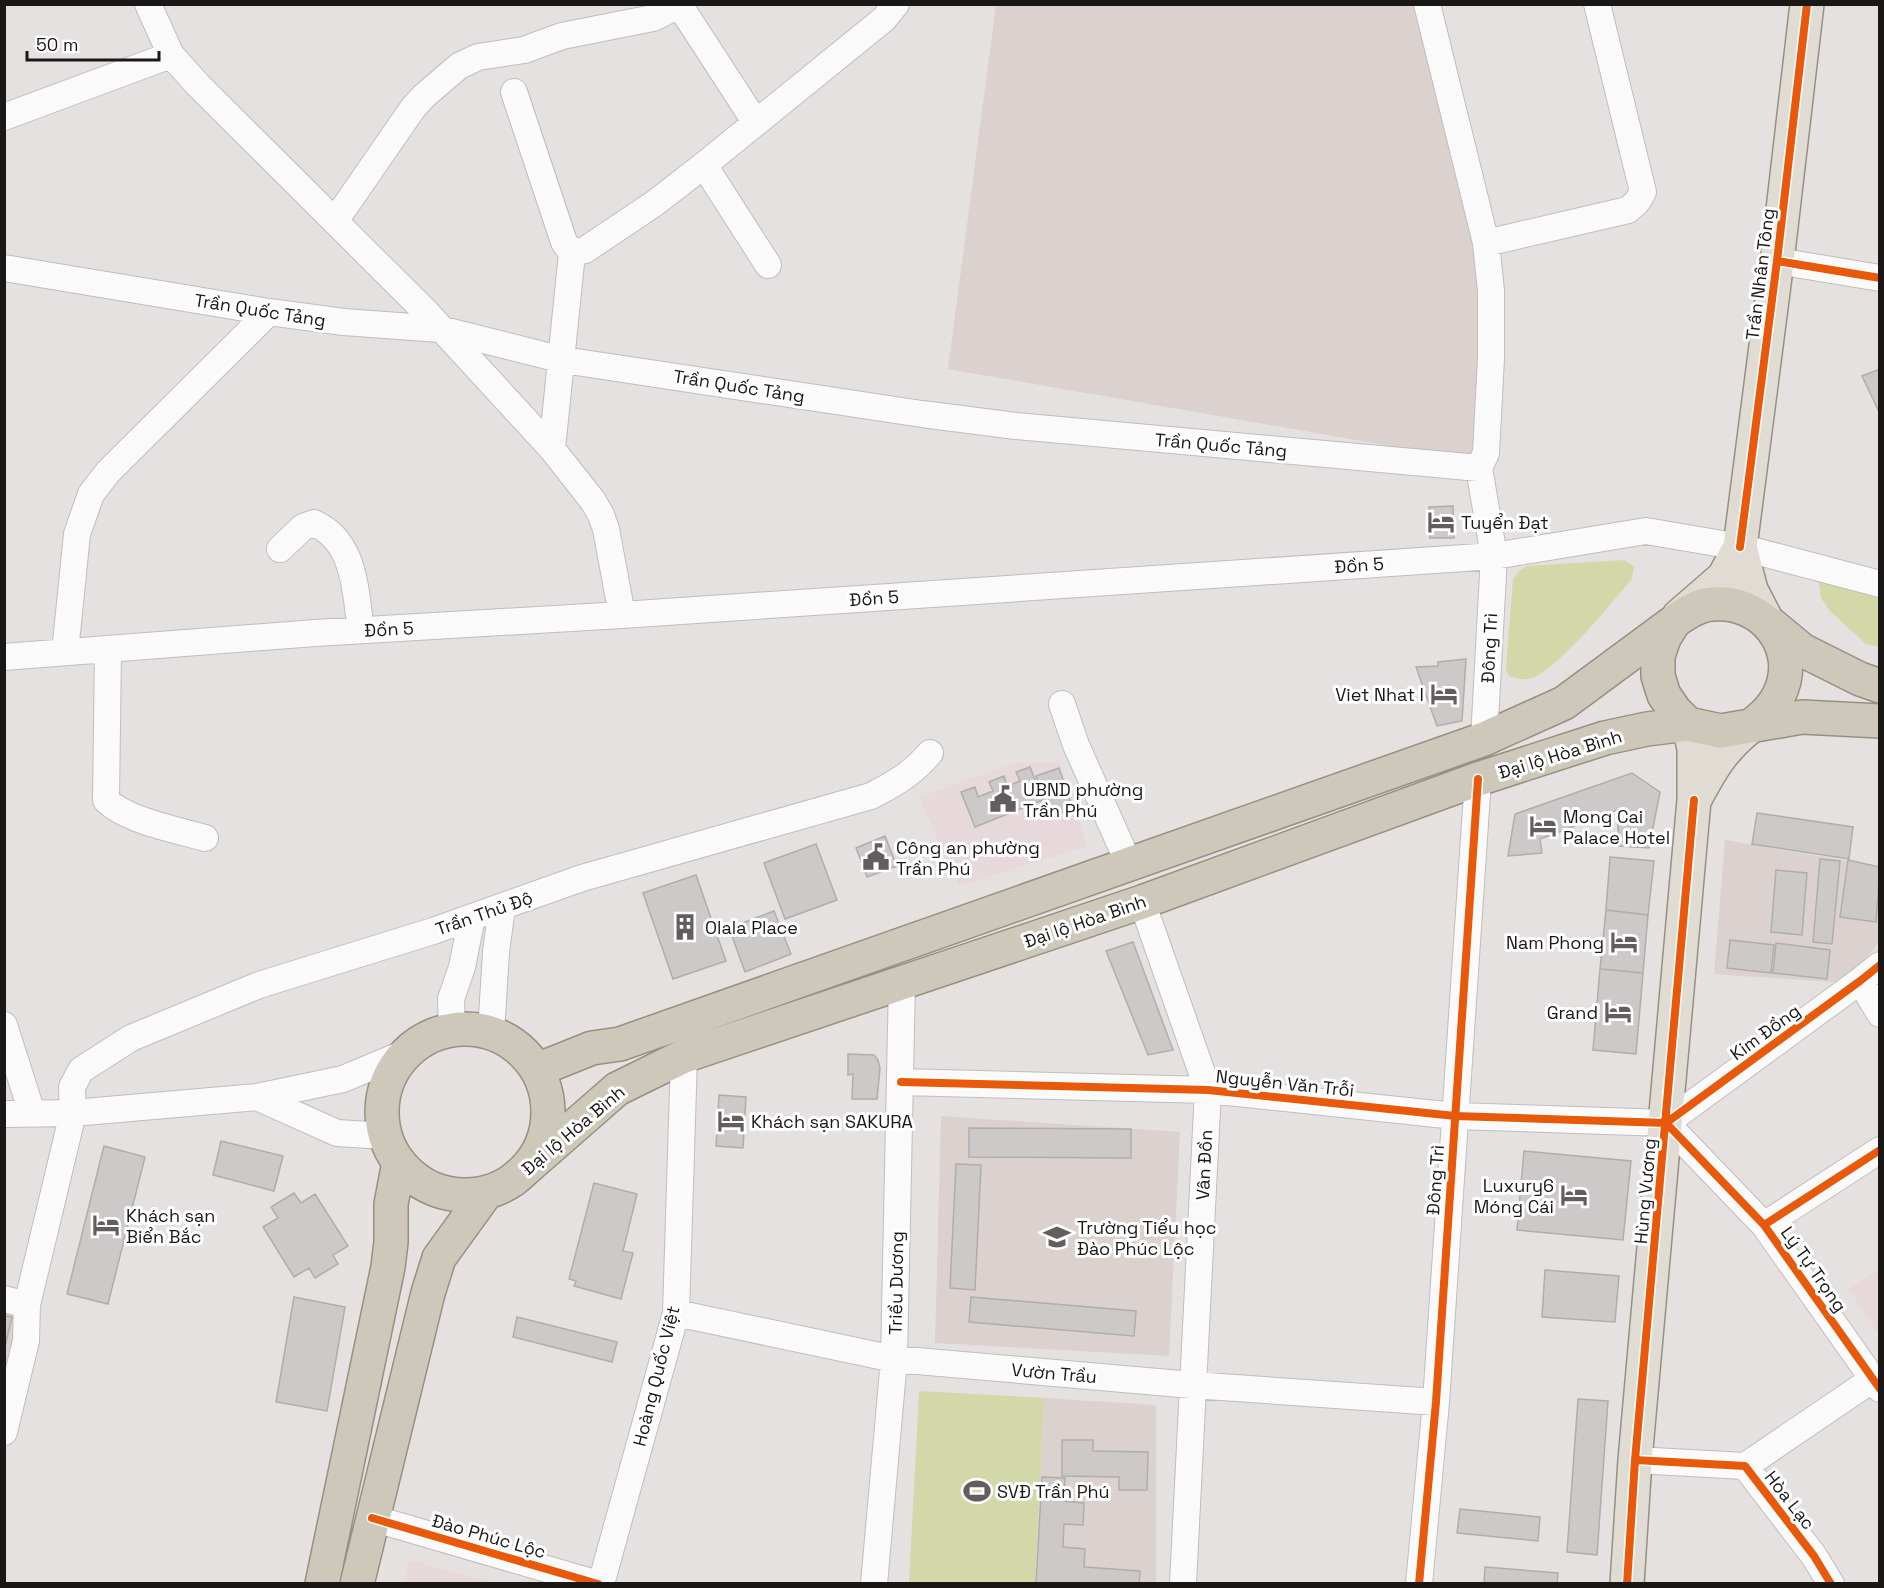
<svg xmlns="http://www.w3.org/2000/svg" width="1884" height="1588" font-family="'Space Grotesk',sans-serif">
	<rect width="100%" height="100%" fill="#e5e1e0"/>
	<path fill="#e7d8dc" d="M 1016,763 L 1060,763 L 1087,846 L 959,886 L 919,797 Z
		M 1879,1269 L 1879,1335 L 1849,1289 Z
		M 409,1560 L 495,1583 L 404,1583 Z"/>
	<path fill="#dbd1ce" d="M 996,5 L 1426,5 L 1484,246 L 1485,333 L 1471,460 L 948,369 Z
		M 1725,840 L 1879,866 L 1879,942 L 1846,983 L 1714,974 Z
		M 941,1116 L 1180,1132 L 1169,1356 L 935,1343 Z
		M 5,1307 L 18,1317 L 5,1373 Z
		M 1044,1398 L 1156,1405 L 1156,1583 L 1035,1584 Z"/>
	<path fill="#d2d8a7" d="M 1624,560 L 1634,566 L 1632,579 C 1612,602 1554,675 1528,679 C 1521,680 1515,678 1509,676 L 1506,669 L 1513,580 L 1519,571 L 1527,566 Z
		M 1818,578 L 1879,594 L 1879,647 L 1866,644 L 1830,611 L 1821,598 Z
		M 919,1391 L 1044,1398 L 1035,1583 L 909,1583 Z"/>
	<path fill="#ccc9c8" stroke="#b0adac" stroke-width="1.5" d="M 1880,369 L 1880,414 L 1862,376 Z
		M 1453,506 L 1454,538 L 1430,538 L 1429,507 Z
		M 1466,659 L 1462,721 L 1437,726 L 1416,667 L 1438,666 L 1438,662 Z
		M 1030,767 L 1043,800 L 975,827 L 961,792 L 975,787 L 978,797 L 993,791 L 989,782 L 1004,776 L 1007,786 L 1020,781 L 1016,772 Z
		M 1059,768 L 1073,809 L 1050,816 L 1036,776 Z
		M 1632,773 L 1660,792 L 1649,848 L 1619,846 L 1617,810 L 1540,839 L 1542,853 L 1508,856 L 1515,814 Z
		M 1757,813 L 1853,827 L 1849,859 L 1752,844 Z
		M 885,836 L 897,866 L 867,877 L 856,848 Z
		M 816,844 L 837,900 L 785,919 L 764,863 Z
		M 1610,857 L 1654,861 L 1648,915 L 1606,910 Z
		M 1820,859 L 1840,861 L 1832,944 L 1813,942 Z
		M 1848,860 L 1880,867 L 1876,922 L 1840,917 Z
		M 1776,870 L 1807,873 L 1802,935 L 1771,932 Z
		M 696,875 L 726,961 L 673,979 L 643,893 Z
		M 1606,910 L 1648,915 L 1643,973 L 1600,969 Z
		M 774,911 L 791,954 L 745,972 L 729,928 Z
		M 1730,940 L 1774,945 L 1771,973 L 1727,968 Z
		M 1133,942 L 1173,1050 L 1148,1055 L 1106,951 Z
		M 1776,943 L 1830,950 L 1827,979 L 1773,973 Z
		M 1600,969 L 1643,973 L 1636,1054 L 1593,1050 Z
		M 848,1054 L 874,1055 L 878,1060 L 880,1068 L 877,1099 L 852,1099 L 853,1074 L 848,1075 Z
		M 719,1095 L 746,1097 L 743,1148 L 716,1146 Z
		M 969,1128 L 1131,1129 L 1131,1158 L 969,1157 Z
		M 221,1141 L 283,1156 L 274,1191 L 213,1175 Z
		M 104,1146 L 145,1157 L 108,1304 L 67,1294 Z
		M 1524,1151 L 1631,1161 L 1623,1240 L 1517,1230 Z
		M 956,1164 L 981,1165 L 975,1290 L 950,1288 Z
		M 594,1183 L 637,1194 L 623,1251 L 633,1253 L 621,1299 L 574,1286 L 576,1281 L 569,1279 Z
		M 294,1193 L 301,1203 L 315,1194 L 348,1246 L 333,1255 L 338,1264 L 315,1278 L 309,1268 L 294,1277 L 263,1227 L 278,1218 L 271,1207 Z
		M 1545,1270 L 1619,1276 L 1615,1322 L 1542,1317 Z
		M 294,1297 L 345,1307 L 327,1411 L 276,1402 Z
		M 971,1297 L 1136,1311 L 1134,1336 L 969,1322 Z
		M 4,1316 L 12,1317 L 4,1351 Z
		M 517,1317 L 617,1342 L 612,1362 L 513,1337 Z
		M 1578,1399 L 1608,1401 L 1597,1555 L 1567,1552 Z
		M 1062,1440 L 1093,1440 L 1093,1451 L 1148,1452 L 1147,1490 L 1119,1490 L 1119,1477 L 1062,1476 Z
		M 1042,1477 L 1065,1478 L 1064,1501 L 1084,1503 L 1083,1525 L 1064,1524 L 1063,1547 L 1085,1549 L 1084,1567 L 1140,1571 L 1139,1584 L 1036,1584 Z
		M 1460,1509 L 1540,1517 L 1538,1541 L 1457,1533 Z
		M 1485,1567 L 1558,1573 L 1557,1584 L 1484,1584 Z"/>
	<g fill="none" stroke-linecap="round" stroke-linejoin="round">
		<defs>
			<path id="minor" d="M 148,4 L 171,55 L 198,85 L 427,313 L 552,449 L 593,501 L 601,515 L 606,529 L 622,615
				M 1427,4 L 1486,243 L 1491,291 L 1491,358 L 1486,453 L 1479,468 L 1494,556 L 1484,739
				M 680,6 L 756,123
				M 514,92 L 564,242 L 572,253 L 552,449
				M 4,117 L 171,55
				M 704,165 L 768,265
				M 335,221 L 413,108 L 424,96 L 459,66 L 478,57 L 524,50 L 562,36 L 653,18 L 681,4
				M 1486,243 L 1628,210 L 1637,202 L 1643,192 L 1597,4
				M 572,253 L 585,250 L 655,203 L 704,165 L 884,19 L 896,4
				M 1777,261 L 1880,278
				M 4,268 L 269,312 L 344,322 L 440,329 L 563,360 L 922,414 L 1016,426 L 1479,468
				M 280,549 L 303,527 L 314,523 C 356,542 355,591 361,630
				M 108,650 L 106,800 C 125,820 177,830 205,838
				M 65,652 L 77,534 L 91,494 L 108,472 L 269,312
				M 4,657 L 315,633 L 622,615 L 1494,556 L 1646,531 L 1740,547 L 1880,584
				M 1062,704 L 1076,745 L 1129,864
				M 1142,902 L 1208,1090 L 1183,1584
				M 1860,981 L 1880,1014
				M 4,1025 L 32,1113
				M 452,1029 L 451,999 L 462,967 L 472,917
				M 491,1033 L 496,952 L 502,907
				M 901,1082 L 1208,1090 L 1455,1116 L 1666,1123
				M 257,1097 L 337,1133 L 385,1136
				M 4,1114 L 73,1113 L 257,1097 L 343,1079 L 405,1053
				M 1666,1123 L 1764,1225 L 1880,1389
				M 1666,1123 L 1860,981 L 1880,965
				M 1764,1225 L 1880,1150
				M 4,1299 L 27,1305
				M 676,1313 L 894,1359 L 1192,1385 L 1436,1402
				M 4,1432 L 26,1341 L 27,1305 L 73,1113 L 72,1087 L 81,1070 L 131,1038 L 259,985 L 433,931 L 582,878 L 871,796 C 896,783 912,774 930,753
				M 1635,1460 L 1745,1466 L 1814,1556 L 1831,1584
				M 1745,1466 L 1873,1379
				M 372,1518 L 598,1584
				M 601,1584 L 676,1313 L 684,1056
				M 874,1584 L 894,1359 L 902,982
				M 1419,1584 L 1436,1402 L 1478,779"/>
			<path id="major" d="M 1740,547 L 1751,590 L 1767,621
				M 1679,616 L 1724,577 L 1740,547 L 1777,261 L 1807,4
				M 1695,799 C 1712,767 1723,748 1751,726
				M 1627,1584 L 1635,1460 L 1694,800 L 1694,748 L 1688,724"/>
			<path id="highway" d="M 1674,622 L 1664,638 L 1658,656 L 1658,676 L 1664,695 L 1675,711 L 1688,724 L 1721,731 L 1802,717 L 1880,721
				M 1772,625 L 1802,650 L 1860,679 L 1880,686
				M382 1112a83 83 0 1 1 166 0a83 83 0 1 1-166 0Z
				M 537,1070 L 592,1048 L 620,1044 L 1484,739 L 1564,703 L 1675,621 C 1686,613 1698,605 1712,604 C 1762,599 1802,648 1779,695 C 1773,708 1762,717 1751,726
				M 513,1180 L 617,1089 L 684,1056 L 1142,902 L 1478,779 L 1605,738 L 1647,729 L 1688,724
				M 322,1584 L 388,1267 L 391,1242 L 391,1204 L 399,1162
				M 357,1584 L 428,1293 L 439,1258 L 486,1193"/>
		</defs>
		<use href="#minor" stroke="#c0bdbc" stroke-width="28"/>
		<use href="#major" stroke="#979081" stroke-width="36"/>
		<use href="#highway" stroke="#979081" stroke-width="36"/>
		<use href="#minor" stroke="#fbfafa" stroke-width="26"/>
		<use href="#major" stroke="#e0dcd3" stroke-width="33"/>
		<use href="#highway" stroke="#cec8bb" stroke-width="33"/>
		<defs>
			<path id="cycleway" d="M 1777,261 L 1880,278
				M 1740,547 L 1777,261 L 1807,4
				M 901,1082 L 1208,1090 L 1455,1116 L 1666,1123
				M 1666,1123 L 1764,1225 L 1880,1389
				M 1666,1123 L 1860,981 L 1880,965
				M 1764,1225 L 1880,1150
				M 1635,1460 L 1745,1466 L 1814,1556 L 1831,1584
				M 372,1518 L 598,1584
				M 1419,1584 L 1436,1402 L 1478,779
				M 1627,1584 L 1635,1460 L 1694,800"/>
		</defs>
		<use href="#cycleway" stroke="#fff" stroke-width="11"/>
		<use href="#cycleway" stroke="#e8590c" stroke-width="8"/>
	</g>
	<defs>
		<symbol id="hotel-bare" viewBox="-9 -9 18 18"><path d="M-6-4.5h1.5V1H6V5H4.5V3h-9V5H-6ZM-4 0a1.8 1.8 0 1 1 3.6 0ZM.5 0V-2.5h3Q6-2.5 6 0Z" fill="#615e5d" stroke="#fff" stroke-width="2.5" paint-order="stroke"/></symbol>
		<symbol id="civic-bare" viewBox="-9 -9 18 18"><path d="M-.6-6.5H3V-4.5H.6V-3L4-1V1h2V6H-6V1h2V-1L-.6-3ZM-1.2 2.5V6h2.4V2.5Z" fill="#615e5d" stroke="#fff" stroke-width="2.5" paint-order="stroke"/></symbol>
		<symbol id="building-bare" viewBox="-9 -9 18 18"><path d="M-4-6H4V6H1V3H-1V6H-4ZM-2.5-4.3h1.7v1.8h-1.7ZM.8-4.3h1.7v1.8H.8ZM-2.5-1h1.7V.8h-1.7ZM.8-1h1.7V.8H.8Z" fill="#615e5d" stroke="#fff" stroke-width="2.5" paint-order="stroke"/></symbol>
		<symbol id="school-bare" viewBox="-9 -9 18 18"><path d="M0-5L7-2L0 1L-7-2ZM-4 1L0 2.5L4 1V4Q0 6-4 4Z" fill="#615e5d" stroke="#fff" stroke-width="2.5" paint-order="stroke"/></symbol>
		<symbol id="stadium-bare" viewBox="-9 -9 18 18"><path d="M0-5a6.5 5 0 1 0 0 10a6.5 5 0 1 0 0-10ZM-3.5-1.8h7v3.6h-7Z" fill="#615e5d" stroke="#fff" stroke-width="2.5" paint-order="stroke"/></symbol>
	</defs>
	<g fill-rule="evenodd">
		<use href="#hotel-bare" x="1422" y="503" width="38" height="38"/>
		<use href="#hotel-bare" x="1425" y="675" width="38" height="38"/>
		<use href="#civic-bare" x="984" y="780" width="38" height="38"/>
		<use href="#hotel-bare" x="1524" y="807" width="38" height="38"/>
		<use href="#civic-bare" x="857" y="838" width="38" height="38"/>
		<use href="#building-bare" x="666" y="908" width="38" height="38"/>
		<use href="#hotel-bare" x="1605" y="923" width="38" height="38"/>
		<use href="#hotel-bare" x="1599" y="993" width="38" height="38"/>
		<use href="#hotel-bare" x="712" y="1102" width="38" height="38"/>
		<use href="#hotel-bare" x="1555" y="1176" width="38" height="38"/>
		<use href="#hotel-bare" x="87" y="1206" width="38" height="38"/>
		<use href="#school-bare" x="1038" y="1218" width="38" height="38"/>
		<use href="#stadium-bare" x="958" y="1472" width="38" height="38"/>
	</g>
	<g text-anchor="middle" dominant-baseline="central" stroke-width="6" stroke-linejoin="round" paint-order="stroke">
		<g font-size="18" fill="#1a1817" stroke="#fff">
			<text transform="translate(1760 274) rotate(-83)">Trần Nhân Tông</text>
			<text transform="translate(260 310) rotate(9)">Trần Quốc Tảng</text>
			<text transform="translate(739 386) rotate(9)">Trần Quốc Tảng</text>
			<text transform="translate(1221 445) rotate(5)">Trần Quốc Tảng</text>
			<text transform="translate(1359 565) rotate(-4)">Đồn 5</text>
			<text transform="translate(874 598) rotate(-4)">Đồn 5</text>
			<text transform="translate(389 629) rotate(-3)">Đồn 5</text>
			<text transform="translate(1489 648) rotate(-87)">Đông Trì</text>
			<text transform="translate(1560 754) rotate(-17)">Đại lộ Hòa Bình</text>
			<text transform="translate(484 913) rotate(-19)">Trần Thủ Độ</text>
			<text transform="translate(1085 921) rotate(-19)">Đại lộ Hòa Bình</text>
			<text transform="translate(1765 1032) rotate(-36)">Kim Đồng</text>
			<text transform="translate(1285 1083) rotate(6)">Nguyễn Văn Trỗi</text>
			<text transform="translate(573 1130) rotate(-40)">Đại lộ Hòa Bình</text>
			<text transform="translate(1204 1165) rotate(-87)">Vân Đồn</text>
			<text transform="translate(1435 1180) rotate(-86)">Đông Trì</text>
			<text transform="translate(1645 1191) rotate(-85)">Hùng Vương</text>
			<text transform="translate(1814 1269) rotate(55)">Lý Tự Trọng</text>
			<text transform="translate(896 1283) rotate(-89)">Triều Dương</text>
			<text transform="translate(1054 1373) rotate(5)">Vườn Trầu</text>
			<text transform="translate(656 1376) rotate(-76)">Hoàng Quốc Việt</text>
			<text transform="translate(1790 1500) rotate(52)">Hòa Lạc</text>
			<text transform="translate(489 1536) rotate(16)">Đào Phúc Lộc</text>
		</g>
		<g font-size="18" fill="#1a1817" stroke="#fff" text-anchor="start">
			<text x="1461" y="522">Tuyển Đạt</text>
			<text x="1424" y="694" text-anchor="end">Viet Nhat I</text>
			<text x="1023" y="789">UBND phường<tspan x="1023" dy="21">Trần Phú</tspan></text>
			<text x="1563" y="816">Mong Cai<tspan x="1563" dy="21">Palace Hotel</tspan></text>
			<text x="896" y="847">Công an phường<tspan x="896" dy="21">Trần Phú</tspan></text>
			<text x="705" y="927">Olala Place</text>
			<text x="1604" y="942" text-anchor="end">Nam Phong</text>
			<text x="1598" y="1012" text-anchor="end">Grand</text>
			<text x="751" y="1121">Khách sạn SAKURA</text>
			<text x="1554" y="1185" text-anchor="end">Luxury6<tspan x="1554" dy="21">Móng Cái</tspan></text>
			<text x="126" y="1215">Khách sạn<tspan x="126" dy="21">Biển Bắc</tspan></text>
			<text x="1077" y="1227">Trường Tiểu học<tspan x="1077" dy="21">Đào Phúc Lộc</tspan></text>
			<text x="997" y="1491">SVĐ Trần Phú</text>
		</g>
	</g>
	<rect width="1884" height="1588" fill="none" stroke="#1a1817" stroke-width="12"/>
	<path d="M27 51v9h132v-9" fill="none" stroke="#1a1817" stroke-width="3"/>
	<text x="36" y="51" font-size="18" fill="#1a1817" stroke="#ffffff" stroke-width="4.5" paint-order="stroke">50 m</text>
</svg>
